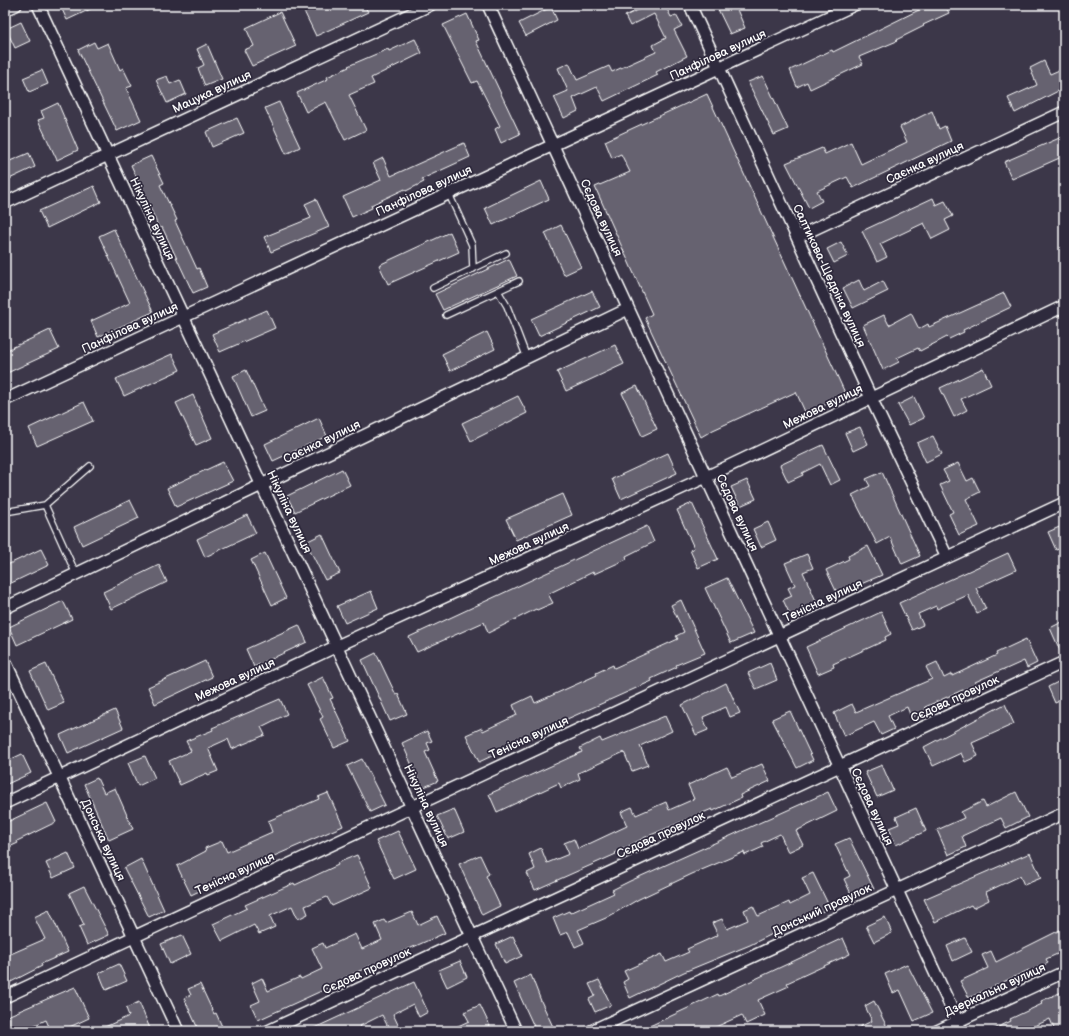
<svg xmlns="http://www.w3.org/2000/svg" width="1069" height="1036" font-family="'Balsamiq Sans',sans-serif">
	<rect width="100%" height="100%" fill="#3c3749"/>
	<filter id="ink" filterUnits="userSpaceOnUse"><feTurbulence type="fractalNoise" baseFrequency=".025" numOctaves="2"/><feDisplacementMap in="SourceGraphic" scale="8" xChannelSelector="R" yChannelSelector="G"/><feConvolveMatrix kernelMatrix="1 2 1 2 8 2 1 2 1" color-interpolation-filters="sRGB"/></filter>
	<g filter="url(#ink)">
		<path fill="#666270" stroke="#fff" d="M 60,5 L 99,5 L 67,20 Z
			M 301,5 L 364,5 L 368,12 L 316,36 Z
			M 649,5 L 674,5 L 667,9 L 671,17 L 676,15 L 682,26 L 674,30 L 687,56 L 656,72 L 658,75 L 604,101 L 597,87 L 573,98 L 578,111 L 564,118 L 554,97 L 568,91 L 558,68 L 569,63 L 577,80 L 609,66 L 612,72 L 656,52 L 653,45 L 666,38 L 654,14 L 630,26 L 625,16 Z
			M 716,5 L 735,5 L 745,28 L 730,34 Z
			M 929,5 L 945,5 L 949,13 L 923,25 L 924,26 L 896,40 L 897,41 L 859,57 L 863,64 L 810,89 L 807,82 L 797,87 L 790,70 L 832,50 L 833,52 Z
			M 551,7 L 557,20 L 526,36 L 519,23 Z
			M 280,12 L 296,46 L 252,66 L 244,50 L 254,46 L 246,28 Z
			M 467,14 L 479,40 L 476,41 L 520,134 L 501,143 L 495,129 L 500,126 L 477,81 L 472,83 L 443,25 Z
			M 21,22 L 30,41 L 15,48 L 6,29 Z
			M 415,39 L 422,53 L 371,78 L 374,84 L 349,95 L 366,130 L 345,140 L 326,102 L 306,112 L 297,93 L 328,79 L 327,77 L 349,67 L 348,66 L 388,49 L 389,51 Z
			M 94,42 L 97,48 L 108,43 L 120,70 L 123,68 L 132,86 L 126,88 L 141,120 L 117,131 L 78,50 Z
			M 207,44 L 222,79 L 205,86 L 198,68 L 204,65 L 197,49 Z
			M 1044,61 L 1050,74 L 1064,68 L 1064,88 L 1015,113 L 1008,98 L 1037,85 L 1030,68 Z
			M 42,70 L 48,84 L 29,92 L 23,78 Z
			M 167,76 L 170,84 L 180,80 L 186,94 L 167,103 L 156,80 Z
			M 763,76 L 788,129 L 774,135 L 748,82 Z
			M 707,94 L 846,395 L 806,414 L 796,392 L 713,430 L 701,437 L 645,318 L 652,314 L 595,187 L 630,172 L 621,154 L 612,158 L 605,141 Z
			M 279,102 L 300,147 L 286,154 L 265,108 Z
			M 58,103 L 78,150 L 57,160 L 38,120 L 44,118 L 41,111 Z
			M 932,111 L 939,129 L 945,126 L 951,141 L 853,188 L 847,177 L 817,191 L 822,201 L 809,208 L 786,163 L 822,148 L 825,154 L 851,142 L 861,164 L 907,142 L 900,127 Z
			M 237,118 L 244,133 L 212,147 L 206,132 Z
			M 1064,136 L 1064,156 L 1012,179 L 1004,162 Z
			M 464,143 L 470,157 L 422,179 L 424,182 L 406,191 L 405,189 L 371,205 L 372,208 L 352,217 L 343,197 L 381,180 L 373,163 L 383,158 L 391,176 Z
			M 29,153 L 35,167 L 5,181 L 5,163 Z
			M 151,156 L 164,183 L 160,185 L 177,220 L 175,221 L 197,269 L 199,268 L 207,287 L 193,293 L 162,227 L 159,228 L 131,165 Z
			M 541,181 L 549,199 L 493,225 L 485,208 Z
			M 94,186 L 101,202 L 47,228 L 39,211 Z
			M 933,198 L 936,205 L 945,201 L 953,216 L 945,220 L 950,230 L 932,239 L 924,223 L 880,244 L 887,257 L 877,262 L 862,231 Z
			M 316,199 L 329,227 L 271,252 L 264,237 L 311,218 L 305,204 Z
			M 561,225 L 581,267 L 564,275 L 545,233 Z
			M 114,229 L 153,312 L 98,337 L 91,321 L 130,303 L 99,236 Z
			M 450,232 L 459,252 L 388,284 L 379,265 Z
			M 841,242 L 848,256 L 834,263 L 827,249 Z
			M 509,259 L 517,276 L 443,310 L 435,294 Z
			M 859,280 L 864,291 L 883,281 L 888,291 L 853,308 L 843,288 Z
			M 592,291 L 600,307 L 539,336 L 531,319 Z
			M 1004,293 L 1011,307 L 963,330 L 964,332 L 949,339 L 947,337 L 920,351 L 918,348 L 897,358 L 899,362 L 883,370 L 863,325 L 884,315 L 889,325 L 911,313 L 919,329 L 928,324 L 929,327 Z
			M 267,310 L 275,328 L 220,352 L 212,334 Z
			M 50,330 L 59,349 L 5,374 L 5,351 Z
			M 487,332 L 495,349 L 450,371 L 442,354 Z
			M 615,345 L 624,364 L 566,391 L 557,372 Z
			M 172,354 L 180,370 L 124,396 L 116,379 Z
			M 983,368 L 991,385 L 961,399 L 967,410 L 954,417 L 940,388 Z
			M 246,370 L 265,411 L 251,417 L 233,376 Z
			M 637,386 L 657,429 L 642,436 L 622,393 Z
			M 193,395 L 212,438 L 196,445 L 176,403 Z
			M 518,396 L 527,413 L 471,441 L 462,423 Z
			M 914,397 L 924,418 L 909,425 L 898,405 Z
			M 84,402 L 93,421 L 37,446 L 29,428 Z
			M 319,418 L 327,436 L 273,461 L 265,444 Z
			M 860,427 L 868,444 L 853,451 L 845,433 Z
			M 933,436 L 942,454 L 926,462 L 917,443 Z
			M 823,445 L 840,480 L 830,485 L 820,464 L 802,473 L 803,475 L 788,482 L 780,465 Z
			M 668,453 L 677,473 L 621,499 L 612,479 Z
			M 223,462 L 233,481 L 176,507 L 167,488 Z
			M 958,463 L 967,481 L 973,478 L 980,492 L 966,499 L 979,526 L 959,535 L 949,514 L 953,512 L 940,485 L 949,481 L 943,470 Z
			M 342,469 L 350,485 L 295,512 L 287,496 Z
			M 882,472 L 920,556 L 902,564 L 890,537 L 877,544 L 852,495 L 870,486 L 866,479 Z
			M 747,480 L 756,499 L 740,506 L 731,487 Z
			M 563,494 L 572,515 L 516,540 L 506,519 Z
			M 130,500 L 139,518 L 82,545 L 74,527 Z
			M 692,503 L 718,559 L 698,568 L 690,550 L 694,548 L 677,510 Z
			M 247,515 L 256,533 L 205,557 L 197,539 Z
			M 768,522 L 776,540 L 761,547 L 753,529 Z
			M 1064,525 L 1064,547 L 1056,550 L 1048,532 Z
			M 647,526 L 654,542 L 626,556 L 627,559 L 594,574 L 593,572 L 548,594 L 553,603 L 537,610 L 536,609 L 488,633 L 484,622 L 417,652 L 409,637 Z
			M 322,534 L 340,573 L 325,580 L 306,542 Z
			M 868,546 L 882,575 L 861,584 L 860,582 L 837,593 L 826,570 L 849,559 L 848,556 Z
			M 41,549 L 49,565 L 5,586 L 5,566 Z
			M 265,553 L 286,598 L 272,605 L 251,560 Z
			M 1008,553 L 1016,570 L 976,588 L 986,609 L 977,613 L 968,595 L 937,609 L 936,606 L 918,614 L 923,625 L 912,630 L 899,603 Z
			M 807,554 L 813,568 L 803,572 L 817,603 L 801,610 L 803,614 L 792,619 L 783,600 L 792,596 L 788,588 L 795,585 L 785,563 Z
			M 159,565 L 167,582 L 111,609 L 103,592 Z
			M 727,578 L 754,633 L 731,643 L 705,588 Z
			M 371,591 L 378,608 L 345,623 L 337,606 Z
			M 681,600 L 705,653 L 676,665 L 677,667 L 651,679 L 652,681 L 547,728 L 548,730 L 479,762 L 466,735 L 482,728 L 483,731 L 517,715 L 513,705 L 532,696 L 535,703 L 597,675 L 596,673 L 613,665 L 614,668 L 678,639 L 676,636 L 684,632 L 671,605 Z
			M 63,601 L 72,619 L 17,645 L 9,627 Z
			M 881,612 L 891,634 L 885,637 L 886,640 L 833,664 L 834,667 L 818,674 L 806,647 Z
			M 1064,621 L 1064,655 L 1062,655 L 1050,628 Z
			M 299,625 L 307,642 L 254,667 L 246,649 Z
			M 1026,639 L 1037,663 L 1027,668 L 1024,661 L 1004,670 L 1004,669 L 975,682 L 978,688 L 968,692 L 967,688 L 925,707 L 927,710 L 911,717 L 907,707 L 888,716 L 894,729 L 881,735 L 874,722 L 844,736 L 834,713 L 852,704 L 856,712 L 932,679 L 926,667 L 937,662 L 944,678 L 952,674 L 952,676 L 997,655 L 996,653 Z
			M 376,653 L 396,695 L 398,694 L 407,714 L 390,721 L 362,660 Z
			M 205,661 L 212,677 L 155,704 L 148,687 Z
			M 770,663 L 777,680 L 756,689 L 748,673 Z
			M 46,664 L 64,703 L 48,710 L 30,671 Z
			M 323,677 L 333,698 L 330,699 L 350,741 L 334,748 L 320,719 L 323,717 L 307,685 Z
			M 1064,679 L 1064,699 L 1055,703 L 1048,687 Z
			M 726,683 L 740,713 L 730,717 L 726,707 L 703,717 L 708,730 L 696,735 L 682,705 Z
			M 280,699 L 287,714 L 261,727 L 265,735 L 232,749 L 228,739 L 208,748 L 218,771 L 208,775 L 207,773 L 180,785 L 169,761 L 191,751 L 186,741 L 213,730 L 212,728 Z
			M 1005,704 L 1014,724 L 972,743 L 978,756 L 965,762 L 961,753 L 933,766 L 924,747 Z
			M 115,710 L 123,728 L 68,753 L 60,735 Z
			M 790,711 L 813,760 L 797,768 L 772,719 Z
			M 665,716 L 672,731 L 640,746 L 648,765 L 632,771 L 624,752 L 578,773 L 580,779 L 561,788 L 559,783 L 497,812 L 489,794 L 582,752 L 580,748 L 600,738 L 602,742 Z
			M 427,731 L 432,741 L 427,743 L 430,750 L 425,752 L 438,781 L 422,788 L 402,743 Z
			M 22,754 L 31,773 L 5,785 L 5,762 Z
			M 145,756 L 155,778 L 138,786 L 128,763 Z
			M 362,759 L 385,805 L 370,812 L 347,766 Z
			M 762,764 L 770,781 L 740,795 L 741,798 L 713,811 L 712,809 L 646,837 L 615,853 L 616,854 L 535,890 L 527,873 L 535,869 L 529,854 L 541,848 L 547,863 L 569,854 L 564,843 L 574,839 L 578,849 L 627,826 L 621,812 L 632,807 L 636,815 L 666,802 L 669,810 L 694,799 L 688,785 L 727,767 L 732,777 Z
			M 882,765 L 893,790 L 877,797 L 865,772 Z
			M 97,778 L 104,793 L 115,788 L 133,829 L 109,840 L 84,784 Z
			M 828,792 L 837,811 L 796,831 L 803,845 L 788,852 L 780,834 L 761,843 L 763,847 L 745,855 L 744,852 L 692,874 L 639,899 L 606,918 L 578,930 L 584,943 L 575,947 L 568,932 L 560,935 L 553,918 L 569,911 L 570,913 L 614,893 L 612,890 L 630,881 Z
			M 1016,792 L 1028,817 L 1006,828 L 1001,818 L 962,836 L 966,847 L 948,855 L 937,830 L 964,818 L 961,812 L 983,801 L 986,807 Z
			M 328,793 L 343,826 L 265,860 L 266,862 L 237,874 L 238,876 L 221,884 L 220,881 L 191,895 L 177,866 L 206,851 L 205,848 L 222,841 L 227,852 L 272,832 L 268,821 L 319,799 L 318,797 Z
			M 47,803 L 56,822 L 17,841 L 18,843 L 5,849 L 5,823 Z
			M 916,808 L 926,831 L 896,845 L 889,828 L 899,824 L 896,817 Z
			M 454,809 L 464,832 L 448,839 L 437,816 Z
			M 398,831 L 416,869 L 394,879 L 376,841 Z
			M 849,838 L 874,889 L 853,898 L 844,879 L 850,876 L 835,844 Z
			M 68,853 L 75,868 L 53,878 L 46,863 Z
			M 1030,853 L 1041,878 L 1024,885 L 1020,876 L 986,892 L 989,900 L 973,908 L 971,905 L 935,922 L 924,899 Z
			M 357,855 L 372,888 L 332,906 L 327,897 L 305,906 L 308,914 L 298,919 L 292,906 L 270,916 L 275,927 L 259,934 L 254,925 L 222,941 L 213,924 L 247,908 L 245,905 L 294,883 L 295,885 L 338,865 L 337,863 Z
			M 480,855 L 489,874 L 486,876 L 500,906 L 482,915 L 459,864 Z
			M 141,859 L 164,910 L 149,917 L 124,868 Z
			M 813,873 L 830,908 L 810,917 L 809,916 L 750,945 L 684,972 L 630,998 L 623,982 L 628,979 L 624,971 L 662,954 L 666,962 L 689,952 L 687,949 L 718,935 L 712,923 L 722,919 L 727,929 L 748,920 L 744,910 L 753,906 L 758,916 L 789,902 L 790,905 L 810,895 L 802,878 Z
			M 84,886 L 109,935 L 87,945 L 79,927 L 84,925 L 69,893 Z
			M 49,910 L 68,952 L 41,964 L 42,966 L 5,985 L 5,954 L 6,956 L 45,939 L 34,917 Z
			M 412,912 L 418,925 L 437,916 L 445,933 L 370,966 L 340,980 L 341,982 L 258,1020 L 251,1005 L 260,1001 L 252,983 L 262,978 L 268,991 L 300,977 L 301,979 L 322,969 L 312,948 L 323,943 L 325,948 L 355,934 L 362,949 L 382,940 L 375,924 L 384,920 L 386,923 Z
			M 885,917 L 892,933 L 874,942 L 866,926 Z
			M 1064,928 L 1064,951 L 1046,959 L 1048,963 L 1030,972 L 1029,970 L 969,998 L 960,981 L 988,968 L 982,955 L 991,951 L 996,962 Z
			M 182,935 L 191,954 L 170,964 L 161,944 Z
			M 513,936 L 522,956 L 505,964 L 496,944 Z
			M 843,938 L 850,954 L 787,983 L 789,986 L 758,1000 L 765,1015 L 746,1024 L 742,1015 L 707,1031 L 639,1031 L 718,994 L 719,996 Z
			M 965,938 L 972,952 L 953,961 L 947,946 Z
			M 460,961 L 467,977 L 447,987 L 439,970 Z
			M 119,964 L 127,981 L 106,990 L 99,973 Z
			M 907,964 L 932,1013 L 914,1021 L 900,990 L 893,993 L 885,974 Z
			M 531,975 L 541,1001 L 555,1031 L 536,1031 L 514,983 Z
			M 599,980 L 611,1005 L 595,1012 L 589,999 L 595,996 L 589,984 Z
			M 414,982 L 428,1012 L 419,1017 L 413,1004 L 393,1014 L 401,1031 L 390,1031 L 382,1015 L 360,1026 L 362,1031 L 308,1031 Z
			M 200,984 L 214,1014 L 216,1013 L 224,1031 L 199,1031 L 184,998 L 191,995 L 188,989 Z
			M 75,987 L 89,1018 L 61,1031 L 51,1031 L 46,1020 L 22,1031 L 5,1031 L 5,1017 Z
			M 1064,991 L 1064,1031 L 1055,1031 L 1050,1019 L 1024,1031 L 990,1031 L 1011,1021 L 1010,1019 L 1042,1004 L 1041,1001 Z
			M 874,1001 L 889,1031 L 851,1031 L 872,1021 L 865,1006 Z
			M 139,1002 L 151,1031 L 96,1031 L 129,1016 L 126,1008 Z
			M 480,1005 L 490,1026 L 478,1031 L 447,1031 L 469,1021 L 464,1012 Z"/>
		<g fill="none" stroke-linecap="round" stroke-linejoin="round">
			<defs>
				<path id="lane" d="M 449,194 L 472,245 L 473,269
					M 433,288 L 506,253
					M 498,291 L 507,306 L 527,358
					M 446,315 L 519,281
					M 45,505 L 76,574
					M 5,512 L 45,505 L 90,466"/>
				<path id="street" d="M 38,5 L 516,1031
					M 488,5 L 962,1031
					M 690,5 L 871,398 L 947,557
					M 5,10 L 16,5
					M 5,203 L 430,5
					M 797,237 L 1064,112
					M 5,400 L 854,5
					M 5,608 L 628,309
					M 5,661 L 178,1031
					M 5,803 L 337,646 L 706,477 L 1064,306
					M 5,997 L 1064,503
					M 268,1031 L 1064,662
					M 591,1031 L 1064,813
					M 937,1031 L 1064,972"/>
			</defs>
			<use href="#lane" stroke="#fff" stroke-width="8"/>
			<use href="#street" stroke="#fff" stroke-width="14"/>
			<use href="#lane" stroke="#2f2a3d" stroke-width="5.5"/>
			<use href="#street" stroke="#2f2a3d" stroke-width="11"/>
		</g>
	</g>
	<g text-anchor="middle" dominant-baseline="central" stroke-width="3.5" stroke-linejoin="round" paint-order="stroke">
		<g font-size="12" fill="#fff" stroke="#2f2a3d">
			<text transform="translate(718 55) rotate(-25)">Панфілова вулиця</text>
			<text transform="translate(212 92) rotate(-25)">Мацука вулиця</text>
			<text transform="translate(925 163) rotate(-25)">Саєнка вулиця</text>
			<text transform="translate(424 191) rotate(-25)">Панфілова вулиця</text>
			<text transform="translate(601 218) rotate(65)">Сєдова вулиця</text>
			<text transform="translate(152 219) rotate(65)">Нікуліна вулиця</text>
			<text transform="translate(829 276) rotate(65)">Салтикова-Щедріна вулиця</text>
			<text transform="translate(130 328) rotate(-25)">Панфілова вулиця</text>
			<text transform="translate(823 407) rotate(-26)">Межова вулиця</text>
			<text transform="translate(322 442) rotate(-26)">Саєнка вулиця</text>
			<text transform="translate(289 512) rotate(65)">Нікуліна вулиця</text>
			<text transform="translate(737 513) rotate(65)">Сєдова вулиця</text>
			<text transform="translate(529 544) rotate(-25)">Межова вулиця</text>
			<text transform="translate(823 601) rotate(-25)">Тенісна вулиця</text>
			<text transform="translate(235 680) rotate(-25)">Межова вулиця</text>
			<text transform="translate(955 699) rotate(-25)">Сєдова провулок</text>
			<text transform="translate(529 738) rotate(-25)">Тенісна вулиця</text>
			<text transform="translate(426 806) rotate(65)">Нікуліна вулиця</text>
			<text transform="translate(872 807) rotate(65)">Сєдова вулиця</text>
			<text transform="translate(661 835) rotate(-25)">Сєдова провулок</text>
			<text transform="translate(103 840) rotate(65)">Донська вулиця</text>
			<text transform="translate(235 874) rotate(-25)">Тенісна вулиця</text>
			<text transform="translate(822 910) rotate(-25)">Донський провулок</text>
			<text transform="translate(367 971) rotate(-25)">Сєдова провулок</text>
			<text transform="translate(995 990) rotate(-25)">Дзеркальна вулиця</text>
		</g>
	</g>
	<rect width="1069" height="1036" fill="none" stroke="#2f2a3d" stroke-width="20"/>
	<rect x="10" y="10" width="1049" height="1016" fill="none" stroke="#fff" stroke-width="1.5" filter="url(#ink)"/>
</svg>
